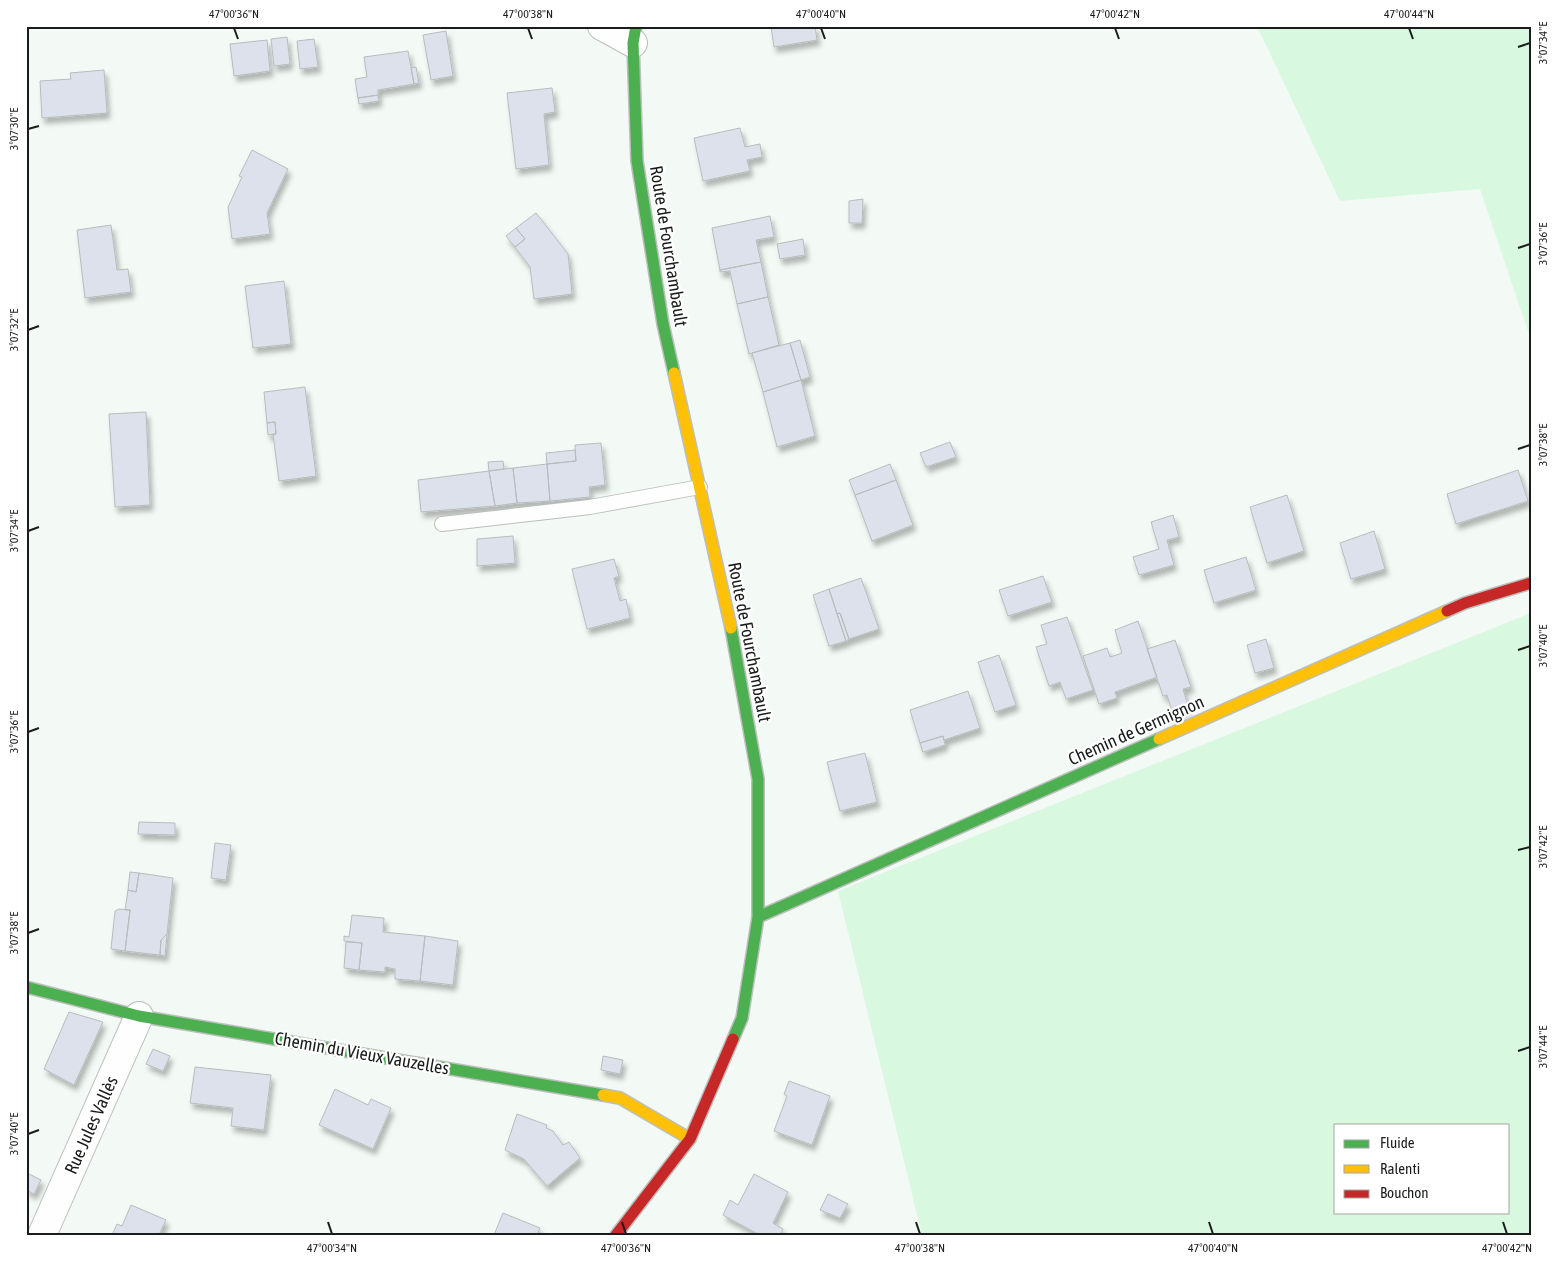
<svg xmlns="http://www.w3.org/2000/svg" width="1557" height="1261" font-family="'Asap Condensed',sans-serif">
	<defs>
		<filter id="shadow"><feDropShadow dx="3" dy="5.5" stdDeviation="2.5" flood-color="#0004"/></filter>
	</defs>
	<rect width="100%" height="100%" fill="#f3f9f4"/>
	<path fill="#d9f8e0" fill-rule="evenodd" d="M 1257,26 L 1531,26 L 1531,340 L 1480,189 L 1340,201 Z
		M 1531,613 L 1531,1235 L 922,1235 L 838,891 ZM 1336,1125 L 1508,1125 L 1508,1212 L 1336,1212 Z"/>
	<path fill="#dde1ec" stroke="#b9bcbc" filter="url(#shadow)" d="M 771,26 L 815,26 L 817,40 L 774,47 Z
		M 446,31 L 453,76 L 431,80 L 423,35 Z
		M 287,37 L 290,64 L 274,66 L 271,39 Z
		M 314,39 L 318,67 L 300,69 L 297,41 Z
		M 267,40 L 270,71 L 234,76 L 230,44 Z
		M 408,51 L 414,84 L 378,90 L 378,95 L 358,98 L 355,79 L 367,77 L 364,57 Z
		M 416,67 L 419,83 L 414,84 L 411,68 Z
		M 104,70 L 107,113 L 42,118 L 40,81 L 71,79 L 70,73 Z
		M 552,88 L 555,112 L 544,114 L 549,165 L 516,169 L 507,93 Z
		M 378,95 L 379,101 L 359,104 L 358,98 Z
		M 740,128 L 745,147 L 760,144 L 762,157 L 747,160 L 750,171 L 703,181 L 694,138 Z
		M 252,150 L 288,169 L 267,213 L 270,234 L 232,239 L 228,207 L 242,177 L 239,176 Z
		M 863,199 L 862,223 L 849,223 L 849,201 Z
		M 536,213 L 568,254 L 572,294 L 534,299 L 530,267 L 515,247 L 525,239 L 516,228 Z
		M 770,216 L 774,237 L 756,240 L 761,262 L 720,270 L 712,228 Z
		M 111,225 L 117,270 L 128,269 L 131,292 L 85,298 L 77,230 Z
		M 516,228 L 525,239 L 515,247 L 506,236 Z
		M 803,239 L 805,255 L 780,259 L 777,244 Z
		M 761,262 L 768,297 L 737,304 L 730,271 L 720,272 L 720,270 Z
		M 284,281 L 291,344 L 253,348 L 245,286 Z
		M 768,297 L 779,345 L 749,354 L 737,304 Z
		M 800,340 L 810,377 L 801,380 L 790,343 Z
		M 790,343 L 801,380 L 763,392 L 752,353 Z
		M 801,380 L 815,436 L 777,447 L 763,392 Z
		M 305,387 L 316,476 L 279,481 L 273,434 L 276,434 L 275,422 L 267,423 L 264,392 Z
		M 146,412 L 150,505 L 115,507 L 109,414 Z
		M 275,422 L 276,434 L 268,435 L 267,423 Z
		M 950,442 L 956,457 L 926,467 L 920,453 Z
		M 601,443 L 605,485 L 589,487 L 590,497 L 550,501 L 547,464 L 576,461 L 575,445 Z
		M 575,450 L 576,461 L 547,464 L 546,453 Z
		M 503,461 L 504,469 L 489,471 L 488,462 Z
		M 547,464 L 550,501 L 517,503 L 513,468 Z
		M 890,464 L 896,480 L 855,495 L 849,480 Z
		M 513,468 L 517,503 L 495,506 L 489,471 Z
		M 1518,470 L 1528,501 L 1456,524 L 1447,494 Z
		M 489,471 L 495,506 L 421,512 L 418,480 Z
		M 896,480 L 913,525 L 872,541 L 855,495 Z
		M 1287,495 L 1304,551 L 1267,563 L 1250,507 Z
		M 1173,515 L 1179,537 L 1167,540 L 1174,565 L 1139,575 L 1133,557 L 1159,549 L 1151,522 Z
		M 1374,531 L 1385,569 L 1351,579 L 1340,543 Z
		M 513,536 L 515,563 L 477,566 L 477,539 Z
		M 1246,557 L 1256,590 L 1214,603 L 1204,570 Z
		M 614,559 L 619,576 L 614,578 L 620,601 L 626,599 L 630,618 L 587,629 L 572,569 Z
		M 1043,576 L 1052,602 L 1008,616 L 999,590 Z
		M 861,578 L 879,629 L 849,639 L 840,613 L 837,614 L 829,589 Z
		M 829,589 L 846,641 L 829,646 L 813,595 Z
		M 840,613 L 849,639 L 846,641 L 837,614 Z
		M 1067,617 L 1093,690 L 1066,699 L 1060,682 L 1049,686 L 1036,647 L 1047,644 L 1041,625 Z
		M 1138,621 L 1157,677 L 1115,692 L 1117,698 L 1099,704 L 1083,656 L 1107,648 L 1110,657 L 1122,653 L 1115,630 Z
		M 1266,639 L 1274,668 L 1255,673 L 1247,645 Z
		M 1175,640 L 1191,687 L 1183,689 L 1189,709 L 1173,715 L 1167,695 L 1163,696 L 1147,649 Z
		M 999,655 L 1016,705 L 995,712 L 978,662 Z
		M 968,691 L 980,728 L 944,740 L 943,736 L 920,743 L 910,710 Z
		M 943,736 L 945,745 L 923,752 L 920,743 Z
		M 865,753 L 877,802 L 840,811 L 827,762 Z
		M 139,822 L 175,823 L 175,835 L 138,834 Z
		M 215,843 L 231,845 L 226,880 L 211,878 Z
		M 130,872 L 139,873 L 136,892 L 128,890 Z
		M 139,873 L 173,878 L 167,934 L 161,940 L 160,955 L 125,951 L 130,910 L 125,910 L 128,890 L 136,892 Z
		M 119,909 L 130,910 L 125,951 L 111,949 L 115,911 Z
		M 352,915 L 384,918 L 383,932 L 425,936 L 420,981 L 395,979 L 395,969 L 385,967 L 385,972 L 359,970 L 362,943 L 344,941 L 344,936 L 349,937 Z
		M 167,934 L 165,956 L 160,955 L 161,940 Z
		M 425,936 L 458,941 L 453,985 L 420,981 Z
		M 346,942 L 362,943 L 359,970 L 344,968 Z
		M 69,1012 L 103,1022 L 74,1085 L 44,1069 Z
		M 153,1049 L 170,1056 L 163,1071 L 146,1064 Z
		M 603,1056 L 623,1060 L 620,1074 L 601,1070 Z
		M 195,1067 L 271,1075 L 264,1130 L 231,1126 L 233,1108 L 190,1103 Z
		M 789,1081 L 830,1096 L 812,1145 L 774,1131 L 787,1096 L 784,1094 Z
		M 335,1089 L 368,1105 L 371,1099 L 391,1108 L 373,1149 L 319,1125 Z
		M 517,1114 L 547,1125 L 546,1128 L 553,1131 L 563,1145 L 569,1142 L 580,1158 L 547,1186 L 524,1159 L 505,1150 Z
		M 27,1173 L 41,1180 L 34,1194 L 26,1190 Z
		M 754,1174 L 788,1192 L 773,1223 L 783,1229 L 780,1235 L 760,1235 L 723,1215 L 730,1200 L 738,1205 Z
		M 828,1194 L 848,1204 L 840,1218 L 820,1210 Z
		M 131,1205 L 166,1220 L 159,1235 L 112,1235 L 117,1224 L 122,1226 Z
		M 503,1213 L 540,1228 L 537,1235 L 494,1235 Z"/>
	<g fill="none" stroke-linecap="round" stroke-linejoin="round">
		<defs>
			<path id="lane" d="M 442,524 L 590,507 L 700,487"/>
			<path id="street" d="M 602,26 L 633,43
				M 42,1235 L 139,1016"/>
			<path id="fast" d="M 636,26 L 633,43 L 637,161 L 663,324 L 674,373
				M 731,628 L 758,779 L 758,917 L 742,1018 L 733,1039
				M 758,917 L 1159,739
				M 26,987 L 139,1016 L 603,1095"/>
			<path id="slow" d="M 674,373 L 731,628
				M 1159,739 L 1447,611
				M 603,1095 L 620,1098 L 690,1139"/>
			<path id="jam" d="M 1447,611 L 1465,603 L 1531,583
				M 616,1235 L 690,1139 L 733,1039"/>
		</defs>
		<use href="#lane" stroke="#bbbfbc" stroke-width="16"/>
		<use href="#street" stroke="#bbbfbc" stroke-width="30"/>
		<use href="#fast" stroke="#bbbfbc" stroke-width="14"/>
		<use href="#slow" stroke="#bbbfbc" stroke-width="14"/>
		<use href="#jam" stroke="#bbbfbc" stroke-width="14"/>
		<use href="#lane" stroke="#fdfefd" stroke-width="14"/>
		<use href="#street" stroke="#fdfefd" stroke-width="28"/>
		<use href="#fast" stroke="#4caf50" stroke-width="11"/>
		<use href="#slow" stroke="#ffc107" stroke-width="11"/>
		<use href="#jam" stroke="#c62828" stroke-width="11"/>
	</g>
	<path fill="none" stroke="#1a1d1b" stroke-width="2" d="M 234,28 L 238,39M 528,28 L 532,39M 821,28 L 825,39M 1115,28 L 1119,39M 1409,28 L 1413,39M 1518,47 L 1530,43M 28,129 L 39,126M 1518,248 L 1530,244M 28,330 L 39,326M 1518,449 L 1530,445M 28,531 L 39,527M 1518,650 L 1530,646M 28,732 L 39,728M 1518,850 L 1530,847M 28,933 L 39,929M 1518,1051 L 1530,1047M 28,1134 L 39,1130M 328,1222 L 332,1234M 622,1222 L 626,1234M 916,1222 L 920,1234M 1209,1222 L 1213,1234M 1503,1222 L 1507,1234"/>
	<g text-anchor="middle" dominant-baseline="central" stroke-width="4.5" stroke-linejoin="round" paint-order="stroke">
		<g font-size="18" fill="#1a1d1b" stroke="#fff">
			<text transform="translate(669 246) rotate(81)">Route de Fourchambault</text>
			<text transform="translate(750 642) rotate(79)">Route de Fourchambault</text>
			<text transform="translate(1136 730) rotate(-24)">Chemin de Germignon</text>
			<text transform="translate(362 1053) rotate(10)">Chemin du Vieux Vauzelles</text>
			<text transform="translate(91 1125) rotate(-66)">Rue Jules Vallès</text>
		</g>
	</g>
	<rect width="1557" height="1261" fill="none" stroke="#ffffff" stroke-width="55"/>
	<rect x="1334" y="1124" width="175" height="90" fill="#ffffff" stroke="#a3a5a4"/>
	<rect x="1344" y="1140" width="25" height="8" fill="#4caf50" stroke="#a3a5a4"/>
	<text x="1380" y="1148" font-size="15" fill="#1a1d1b">Fluide</text>
	<rect x="1344" y="1165" width="25" height="8" fill="#ffc107" stroke="#a3a5a4"/>
	<text x="1380" y="1174" font-size="15" fill="#1a1d1b">Ralenti</text>
	<rect x="1344" y="1190" width="25" height="8" fill="#c62828" stroke="#a3a5a4"/>
	<text x="1380" y="1198" font-size="15" fill="#1a1d1b">Bouchon</text>
	<rect x="28" y="28" width="1502" height="1206" fill="none" stroke="#1a1d1b" stroke-width="2"/>
	<g font-size="12" text-anchor="middle" fill="#1a1d1b">
		<text x="234" y="18">47°00'36"N</text>
		<text x="528" y="18">47°00'38"N</text>
		<text x="821" y="18">47°00'40"N</text>
		<text x="1115" y="18">47°00'42"N</text>
		<text x="1409" y="18">47°00'44"N</text>
		<text transform="translate(1543 43) rotate(-90)" y="4">3°07'34"E</text>
		<text transform="translate(14 129) rotate(-90)" y="4">3°07'30"E</text>
		<text transform="translate(1543 244) rotate(-90)" y="4">3°07'36"E</text>
		<text transform="translate(14 330) rotate(-90)" y="4">3°07'32"E</text>
		<text transform="translate(1543 445) rotate(-90)" y="4">3°07'38"E</text>
		<text transform="translate(14 531) rotate(-90)" y="4">3°07'34"E</text>
		<text transform="translate(1543 646) rotate(-90)" y="4">3°07'40"E</text>
		<text transform="translate(14 732) rotate(-90)" y="4">3°07'36"E</text>
		<text transform="translate(1543 847) rotate(-90)" y="4">3°07'42"E</text>
		<text transform="translate(14 933) rotate(-90)" y="4">3°07'38"E</text>
		<text transform="translate(1543 1047) rotate(-90)" y="4">3°07'44"E</text>
		<text transform="translate(14 1134) rotate(-90)" y="4">3°07'40"E</text>
		<text x="332" y="1252">47°00'34"N</text>
		<text x="626" y="1252">47°00'36"N</text>
		<text x="920" y="1252">47°00'38"N</text>
		<text x="1213" y="1252">47°00'40"N</text>
		<text x="1507" y="1252">47°00'42"N</text>
	</g>
</svg>
